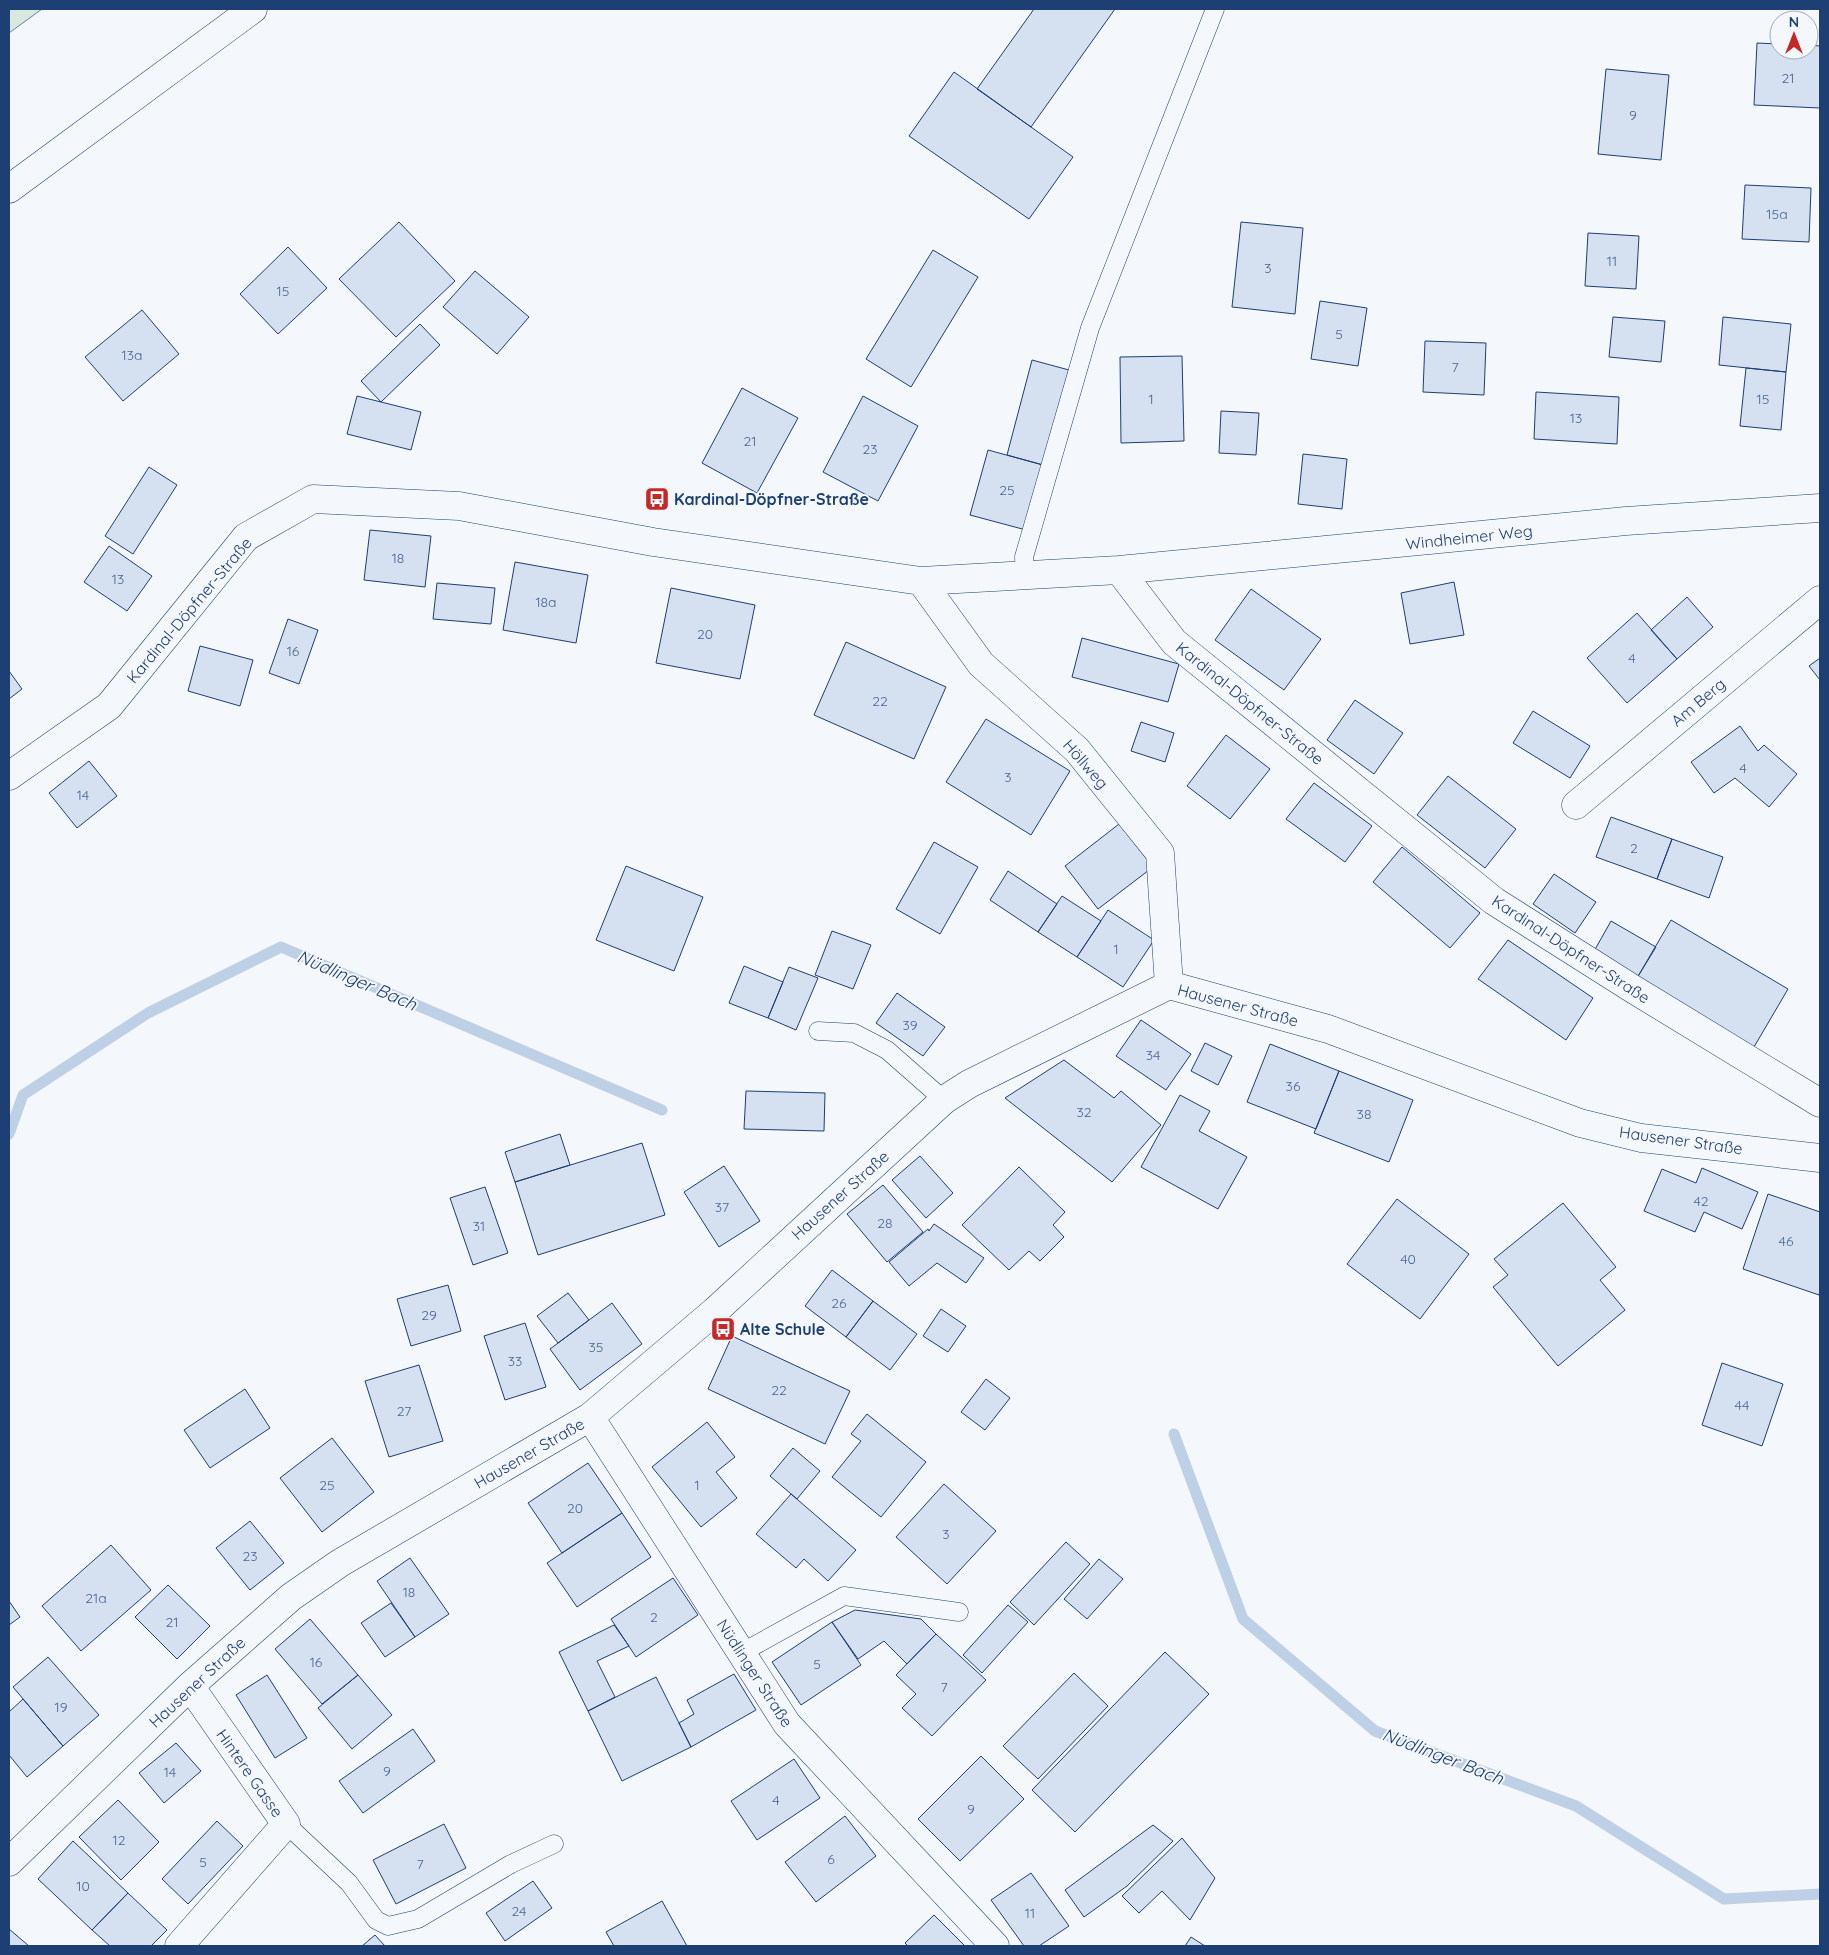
<svg xmlns="http://www.w3.org/2000/svg" width="1829" height="1955" font-family="Quicksand,sans-serif">
	<rect width="100%" height="100%" fill="#f4f7fb"/>
	<path fill="#d7e8df" stroke="#687fa3" d="M 9,9 L 42,9 L 9,33 Z"/>
	<g fill="none" stroke-linecap="round" stroke-linejoin="round">
		<path stroke="#bed0e5" stroke-width="11" d="M 9,1134 L 23,1095 L 148,1013 L 281,947 L 662,1110
			M 1174,1434 L 1243,1619 L 1375,1731 L 1576,1806 L 1724,1899 L 1820,1894"/>
	</g>
	<path fill="#d5e0f0" stroke="#1d3f73" d="M 1034,9 L 1115,9 L 1031,127 L 977,89 Z
		M 1757,43 L 1779,44 L 1779,50 L 1809,50 L 1809,45 L 1820,46 L 1820,108 L 1754,105 Z
		M 1606,69 L 1669,75 L 1661,160 L 1598,154 Z
		M 954,72 L 1073,157 L 1029,219 L 909,136 Z
		M 1745,185 L 1811,188 L 1809,242 L 1742,239 Z
		M 399,222 L 455,281 L 396,337 L 339,279 Z
		M 1241,222 L 1303,228 L 1295,314 L 1232,307 Z
		M 1588,233 L 1639,236 L 1636,289 L 1585,286 Z
		M 288,247 L 327,288 L 278,334 L 240,294 Z
		M 933,250 L 978,277 L 911,387 L 866,359 Z
		M 475,271 L 529,317 L 497,354 L 443,307 Z
		M 1320,301 L 1367,308 L 1358,366 L 1311,359 Z
		M 142,310 L 179,354 L 123,401 L 85,357 Z
		M 1613,317 L 1665,321 L 1661,362 L 1609,357 Z
		M 1723,317 L 1791,324 L 1786,372 L 1719,365 Z
		M 420,324 L 440,345 L 381,402 L 361,381 Z
		M 1425,341 L 1486,343 L 1484,395 L 1423,392 Z
		M 1182,356 L 1184,441 L 1121,443 L 1120,357 Z
		M 1032,360 L 1069,370 L 1043,465 L 1007,455 Z
		M 1746,368 L 1786,372 L 1781,430 L 1740,426 Z
		M 742,388 L 798,418 L 757,493 L 702,463 Z
		M 1536,392 L 1619,397 L 1617,444 L 1534,439 Z
		M 357,396 L 421,412 L 411,450 L 347,434 Z
		M 863,396 L 918,426 L 878,501 L 823,472 Z
		M 1221,411 L 1259,413 L 1256,455 L 1219,453 Z
		M 988,450 L 1043,465 L 1026,530 L 970,515 Z
		M 1303,454 L 1347,459 L 1342,509 L 1298,504 Z
		M 149,467 L 177,485 L 133,554 L 105,536 Z
		M 370,530 L 431,536 L 425,587 L 364,580 Z
		M 109,546 L 152,576 L 127,611 L 84,582 Z
		M 515,562 L 588,575 L 576,643 L 503,630 Z
		M 1454,582 L 1464,635 L 1410,644 L 1401,593 Z
		M 437,583 L 495,588 L 491,624 L 433,619 Z
		M 671,588 L 755,605 L 740,679 L 656,663 Z
		M 1251,589 L 1321,639 L 1284,690 L 1215,640 Z
		M 1687,597 L 1713,627 L 1677,659 L 1651,630 Z
		M 1637,613 L 1677,659 L 1627,703 L 1587,658 Z
		M 288,619 L 318,630 L 299,684 L 269,673 Z
		M 1082,638 L 1179,664 L 1168,702 L 1072,677 Z
		M 846,642 L 946,687 L 914,759 L 814,715 Z
		M 200,646 L 253,660 L 240,706 L 188,691 Z
		M 1820,658 L 1820,680 L 1809,666 Z
		M 9,671 L 22,689 L 9,699 Z
		M 1355,700 L 1403,733 L 1374,774 L 1327,740 Z
		M 1533,711 L 1590,746 L 1570,778 L 1513,743 Z
		M 986,719 L 1070,771 L 1031,835 L 946,782 Z
		M 1141,722 L 1174,733 L 1165,762 L 1131,751 Z
		M 1740,726 L 1758,751 L 1764,745 L 1797,774 L 1769,807 L 1735,778 L 1714,793 L 1691,762 Z
		M 1226,735 L 1270,769 L 1230,819 L 1187,786 Z
		M 89,761 L 117,796 L 77,828 L 49,793 Z
		M 1448,776 L 1516,829 L 1485,868 L 1417,815 Z
		M 1314,783 L 1372,826 L 1345,862 L 1286,819 Z
		M 1611,817 L 1672,839 L 1657,879 L 1596,857 Z
		M 1119,824 L 1153,867 L 1098,909 L 1065,866 Z
		M 1672,839 L 1723,857 L 1709,898 L 1657,879 Z
		M 934,842 L 978,867 L 940,934 L 896,909 Z
		M 1402,847 L 1480,913 L 1450,948 L 1373,882 Z
		M 626,866 L 703,897 L 674,971 L 596,940 Z
		M 1008,871 L 1057,904 L 1038,932 L 990,900 Z
		M 1554,874 L 1596,902 L 1575,933 L 1533,904 Z
		M 1062,896 L 1101,921 L 1077,957 L 1038,932 Z
		M 1108,910 L 1154,940 L 1123,987 L 1077,957 Z
		M 1671,920 L 1788,989 L 1754,1047 L 1637,978 Z
		M 1611,921 L 1656,947 L 1637,978 L 1593,953 Z
		M 832,931 L 871,945 L 853,989 L 815,975 Z
		M 1508,940 L 1593,998 L 1566,1040 L 1478,979 Z
		M 744,966 L 783,982 L 768,1018 L 729,1003 Z
		M 789,967 L 818,978 L 796,1030 L 768,1018 Z
		M 897,993 L 945,1027 L 923,1056 L 876,1023 Z
		M 1141,1020 L 1191,1054 L 1166,1090 L 1116,1056 Z
		M 1205,1043 L 1232,1056 L 1218,1085 L 1191,1071 Z
		M 1270,1044 L 1339,1071 L 1316,1129 L 1247,1102 Z
		M 1064,1060 L 1114,1098 L 1121,1091 L 1161,1125 L 1112,1182 L 1005,1098 Z
		M 1339,1071 L 1413,1100 L 1389,1162 L 1314,1133 Z
		M 746,1091 L 825,1093 L 824,1131 L 744,1129 Z
		M 1180,1095 L 1210,1111 L 1199,1131 L 1247,1157 L 1218,1209 L 1141,1167 Z
		M 560,1134 L 570,1165 L 515,1182 L 505,1152 Z
		M 642,1143 L 665,1215 L 538,1255 L 515,1182 Z
		M 920,1156 L 953,1193 L 926,1218 L 892,1180 Z
		M 724,1166 L 760,1221 L 719,1247 L 684,1192 Z
		M 1019,1167 L 1065,1212 L 1053,1225 L 1064,1237 L 1040,1261 L 1029,1251 L 1009,1270 L 962,1225 Z
		M 1702,1168 L 1758,1192 L 1742,1229 L 1704,1212 L 1695,1232 L 1644,1211 L 1662,1169 L 1696,1183 Z
		M 883,1185 L 923,1232 L 887,1262 L 847,1214 Z
		M 485,1187 L 508,1253 L 473,1265 L 450,1198 Z
		M 1768,1194 L 1820,1212 L 1820,1290 L 1819,1295 L 1743,1269 Z
		M 1397,1199 L 1469,1254 L 1420,1319 L 1347,1264 Z
		M 1563,1203 L 1616,1267 L 1600,1280 L 1625,1310 L 1558,1366 L 1493,1287 L 1508,1275 L 1494,1259 Z
		M 934,1224 L 984,1258 L 966,1283 L 937,1263 L 909,1286 L 889,1262 L 928,1229 L 929,1231 Z
		M 832,1270 L 873,1301 L 846,1337 L 805,1306 Z
		M 448,1285 L 461,1331 L 411,1346 L 397,1299 Z
		M 568,1293 L 589,1320 L 558,1343 L 537,1316 Z
		M 873,1301 L 917,1334 L 890,1370 L 846,1337 Z
		M 612,1303 L 642,1344 L 580,1390 L 550,1349 Z
		M 941,1309 L 966,1326 L 948,1352 L 923,1336 Z
		M 525,1323 L 546,1387 L 505,1400 L 484,1336 Z
		M 732,1336 L 850,1391 L 825,1444 L 708,1389 Z
		M 1722,1363 L 1783,1384 L 1762,1446 L 1702,1425 Z
		M 419,1365 L 443,1441 L 389,1457 L 365,1381 Z
		M 986,1379 L 1010,1398 L 985,1430 L 961,1412 Z
		M 245,1389 L 270,1428 L 210,1468 L 184,1430 Z
		M 867,1414 L 926,1462 L 881,1517 L 832,1477 L 861,1441 L 851,1434 Z
		M 707,1422 L 735,1457 L 716,1472 L 737,1498 L 701,1527 L 652,1467 Z
		M 332,1438 L 374,1492 L 322,1532 L 280,1478 Z
		M 793,1448 L 820,1471 L 797,1499 L 770,1476 Z
		M 588,1463 L 622,1513 L 562,1553 L 528,1503 Z
		M 944,1484 L 996,1531 L 947,1584 L 896,1537 Z
		M 791,1494 L 856,1550 L 828,1581 L 804,1559 L 796,1568 L 756,1534 Z
		M 622,1513 L 651,1557 L 577,1607 L 547,1563 Z
		M 250,1521 L 284,1563 L 250,1590 L 216,1548 Z
		M 1066,1542 L 1090,1564 L 1034,1625 L 1010,1602 Z
		M 111,1545 L 151,1590 L 81,1651 L 42,1606 Z
		M 410,1558 L 449,1614 L 415,1637 L 377,1581 Z
		M 1099,1559 L 1123,1579 L 1087,1619 L 1064,1599 Z
		M 673,1578 L 698,1615 L 636,1657 L 611,1619 Z
		M 168,1585 L 210,1626 L 177,1659 L 135,1617 Z
		M 9,1601 L 20,1617 L 9,1625 Z
		M 391,1603 L 415,1637 L 385,1657 L 361,1623 Z
		M 1008,1605 L 1028,1622 L 982,1673 L 963,1655 Z
		M 855,1610 L 921,1619 L 936,1634 L 907,1664 L 884,1641 L 858,1659 L 832,1622 Z
		M 310,1619 L 358,1675 L 322,1704 L 275,1649 Z
		M 832,1622 L 861,1665 L 801,1705 L 772,1662 Z
		M 614,1625 L 629,1646 L 597,1661 L 615,1697 L 588,1711 L 559,1652 Z
		M 936,1634 L 986,1680 L 932,1736 L 902,1708 L 916,1694 L 896,1675 Z
		M 1165,1652 L 1209,1694 L 1075,1832 L 1032,1790 Z
		M 48,1657 L 99,1715 L 63,1746 L 13,1687 Z
		M 1074,1673 L 1108,1706 L 1038,1779 L 1003,1746 Z
		M 734,1674 L 756,1710 L 691,1747 L 679,1723 L 694,1714 L 687,1700 Z
		M 267,1675 L 307,1738 L 275,1758 L 236,1695 Z
		M 358,1675 L 392,1715 L 352,1749 L 318,1708 Z
		M 656,1677 L 691,1747 L 622,1781 L 588,1711 Z
		M 23,1699 L 63,1746 L 27,1777 L 9,1755 L 9,1712 Z
		M 413,1729 L 435,1761 L 363,1813 L 339,1781 Z
		M 176,1743 L 201,1771 L 164,1803 L 139,1773 Z
		M 981,1756 L 1024,1799 L 960,1861 L 918,1819 Z
		M 794,1759 L 820,1798 L 757,1840 L 731,1801 Z
		M 118,1800 L 159,1842 L 121,1880 L 79,1837 Z
		M 845,1816 L 876,1856 L 816,1902 L 785,1862 Z
		M 217,1821 L 243,1846 L 188,1904 L 162,1879 Z
		M 444,1824 L 466,1868 L 396,1904 L 373,1860 Z
		M 1153,1825 L 1173,1841 L 1127,1886 L 1084,1917 L 1065,1890 Z
		M 1182,1838 L 1215,1878 L 1190,1920 L 1162,1891 L 1139,1913 L 1122,1896 Z
		M 73,1841 L 128,1893 L 92,1930 L 38,1879 Z
		M 1031,1873 L 1069,1926 L 1039,1946 L 1024,1946 L 991,1900 Z
		M 533,1881 L 552,1908 L 505,1941 L 486,1913 Z
		M 128,1893 L 167,1930 L 151,1946 L 110,1946 L 92,1930 Z
		M 662,1901 L 687,1946 L 614,1946 L 606,1932 Z
		M 934,1915 L 965,1946 L 908,1946 L 905,1943 Z
		M 9,1929 L 29,1946 L 9,1946 Z
		M 375,1935 L 385,1946 L 362,1946 Z
		M 1191,1937 L 1205,1946 L 1185,1946 Z"/>
	<g fill="none" stroke-linecap="round" stroke-linejoin="round">
		<defs>
			<path id="service" d="M 1025,574 L 1024,557 L 1090,328 L 1215,9
				M 818,1031 L 854,1033 L 887,1050 L 944,1100
				M 741,1653 L 844,1596 L 959,1612
				M 286,1824 L 349,1883 L 376,1920 L 388,1926 L 418,1919 L 511,1864 L 554,1844"/>
			<path id="minor" d="M 1119,570 L 1174,642 L 1494,901 L 1633,989 L 1820,1103
				M 921,581 L 981,664 L 1077,750 L 1160,853 L 1169,985
				M 9,776 L 109,706 L 246,537 L 313,499 L 459,506 L 653,542 L 921,581 L 1119,570 L 1626,521 L 1820,508
				M 1576,805 L 1820,600
				M 590,1417 L 787,1724 L 995,1946
				M 9,1862 L 190,1686 L 291,1597 L 340,1563 L 590,1417 L 715,1311 L 944,1100 L 969,1084 L 1169,985 L 1328,1029 L 1580,1123 L 1641,1138 L 1820,1158
				M 179,1946 L 286,1824 L 190,1686"/>
			<path id="secondary" d="M 9,189 L 253,9"/>
		</defs>
		<use href="#service" stroke="#1d3f73" stroke-width="19"/>
		<use href="#minor" stroke="#1d3f73" stroke-width="29"/>
		<use href="#secondary" stroke="#1d3f73" stroke-width="29"/>
		<use href="#service" stroke="#f4f7fb" stroke-width="18"/>
		<use href="#minor" stroke="#f4f7fb" stroke-width="28"/>
		<use href="#secondary" stroke="#f4f7fb" stroke-width="28"/>
	</g>
	<defs>
		<symbol id="bus-square" viewBox="-11 -11 22 22"><rect x="-9" y="-9" width="18" height="18" rx="4" fill="#c62828" stroke="#f4f7fb"/><path d="M-5-6H5V4H4V6H2V4H-2V6H-4V4H-5ZM-3.5-4V0h7V-4ZM-3.5 1.2v1.5H-2V1.2ZM2 1.2v1.5H3.5V1.2Z" fill="#fff"/></symbol>
	</defs>
	<g fill-rule="evenodd">
		<use href="#bus-square" x="643" y="485" width="28" height="28"/>
		<use href="#bus-square" x="709" y="1315" width="28" height="28"/>
	</g>
	<g text-anchor="middle" dominant-baseline="central" stroke-width="4" stroke-linejoin="round" paint-order="stroke">
		<g font-size="14" fill="#4b6792">
			<text x="1788" y="78">21</text>
			<text x="1633" y="115">9</text>
			<text x="1777" y="214">15a</text>
			<text x="1612" y="261">11</text>
			<text x="1268" y="268">3</text>
			<text x="283" y="291">15</text>
			<text x="1339" y="334">5</text>
			<text x="132" y="355">13a</text>
			<text x="1455" y="367">7</text>
			<text x="1151" y="399">1</text>
			<text x="1763" y="399">15</text>
			<text x="1576" y="418">13</text>
			<text x="750" y="441">21</text>
			<text x="870" y="449">23</text>
			<text x="1007" y="490">25</text>
			<text x="398" y="558">18</text>
			<text x="118" y="579">13</text>
			<text x="546" y="602">18a</text>
			<text x="705" y="634">20</text>
			<text x="293" y="651">16</text>
			<text x="1632" y="658">4</text>
			<text x="880" y="701">22</text>
			<text x="1743" y="768">4</text>
			<text x="1008" y="777">3</text>
			<text x="83" y="795">14</text>
			<text x="1634" y="848">2</text>
			<text x="1116" y="949">1</text>
			<text x="910" y="1025">39</text>
			<text x="1153" y="1055">34</text>
			<text x="1293" y="1086">36</text>
			<text x="1084" y="1112">32</text>
			<text x="1364" y="1114">38</text>
			<text x="1701" y="1201">42</text>
			<text x="722" y="1207">37</text>
			<text x="885" y="1223">28</text>
			<text x="479" y="1226">31</text>
			<text x="1786" y="1241">46</text>
			<text x="1408" y="1259">40</text>
			<text x="839" y="1303">26</text>
			<text x="429" y="1315">29</text>
			<text x="596" y="1347">35</text>
			<text x="515" y="1361">33</text>
			<text x="779" y="1390">22</text>
			<text x="1742" y="1405">44</text>
			<text x="404" y="1411">27</text>
			<text x="327" y="1485">25</text>
			<text x="697" y="1485">1</text>
			<text x="575" y="1508">20</text>
			<text x="946" y="1534">3</text>
			<text x="250" y="1556">23</text>
			<text x="409" y="1592">18</text>
			<text x="96" y="1598">21a</text>
			<text x="654" y="1617">2</text>
			<text x="172" y="1622">21</text>
			<text x="316" y="1662">16</text>
			<text x="817" y="1664">5</text>
			<text x="944" y="1687">7</text>
			<text x="61" y="1707">19</text>
			<text x="387" y="1771">9</text>
			<text x="170" y="1772">14</text>
			<text x="776" y="1800">4</text>
			<text x="971" y="1809">9</text>
			<text x="119" y="1840">12</text>
			<text x="831" y="1859">6</text>
			<text x="203" y="1862">5</text>
			<text x="420" y="1864">7</text>
			<text x="83" y="1886">10</text>
			<text x="519" y="1911">24</text>
			<text x="1030" y="1913">11</text>
		</g>
		<g font-size="16" font-weight="bold" fill="#1d3f73" stroke="#f4f7fb" text-anchor="start">
			<text x="674" y="499">Kardinal-Döpfner-Straße</text>
			<text x="740" y="1329">Alte Schule</text>
		</g>
		<g font-size="16" fill="#1d3f73" stroke="#f4f7fb">
			<text transform="translate(1469 537) rotate(-6)">Windheimer Weg</text>
			<text transform="translate(189 610) rotate(-50)">Kardinal-Döpfner-Straße</text>
			<text transform="translate(1698 702) rotate(-40)">Am Berg</text>
			<text transform="translate(1250 703) rotate(39)">Kardinal-Döpfner-Straße</text>
			<text transform="translate(1086 764) rotate(49)">Höllweg</text>
			<text transform="translate(1571 949) rotate(33)">Kardinal-Döpfner-Straße</text>
			<text transform="translate(1238 1005) rotate(15)">Hausener Straße</text>
			<text transform="translate(1681 1140) rotate(8)">Hausener Straße</text>
			<text transform="translate(840 1195) rotate(-42)">Hausener Straße</text>
			<text transform="translate(529 1453) rotate(-30)">Hausener Straße</text>
			<text transform="translate(755 1673) rotate(57)">Nüdlinger Straße</text>
			<text transform="translate(197 1682) rotate(-43)">Hausener Straße</text>
			<text transform="translate(250 1773) rotate(55)">Hintere Gasse</text>
		</g>
		<g font-size="18" font-style="italic" fill="#1d3f73" stroke="#f4f7fb">
			<text transform="translate(357 980) rotate(23)">Nüdlinger Bach</text>
			<text transform="translate(1443 1756) rotate(21)">Nüdlinger Bach</text>
		</g>
	</g>
	<rect width="1829" height="1955" fill="none" stroke="#1d3f73" stroke-width="20"/>
	<g transform="translate(1794 35)"><circle r="24" fill="#f4f7fb" stroke="#9eadc5"/>
	<path d="M0-4L9 19L0 12L-9 19Z" fill="#c62828"/>
	<text y="-8" font-size="14" font-weight="bold" text-anchor="middle" fill="#1d3f73">N</text>
	</g>
</svg>
